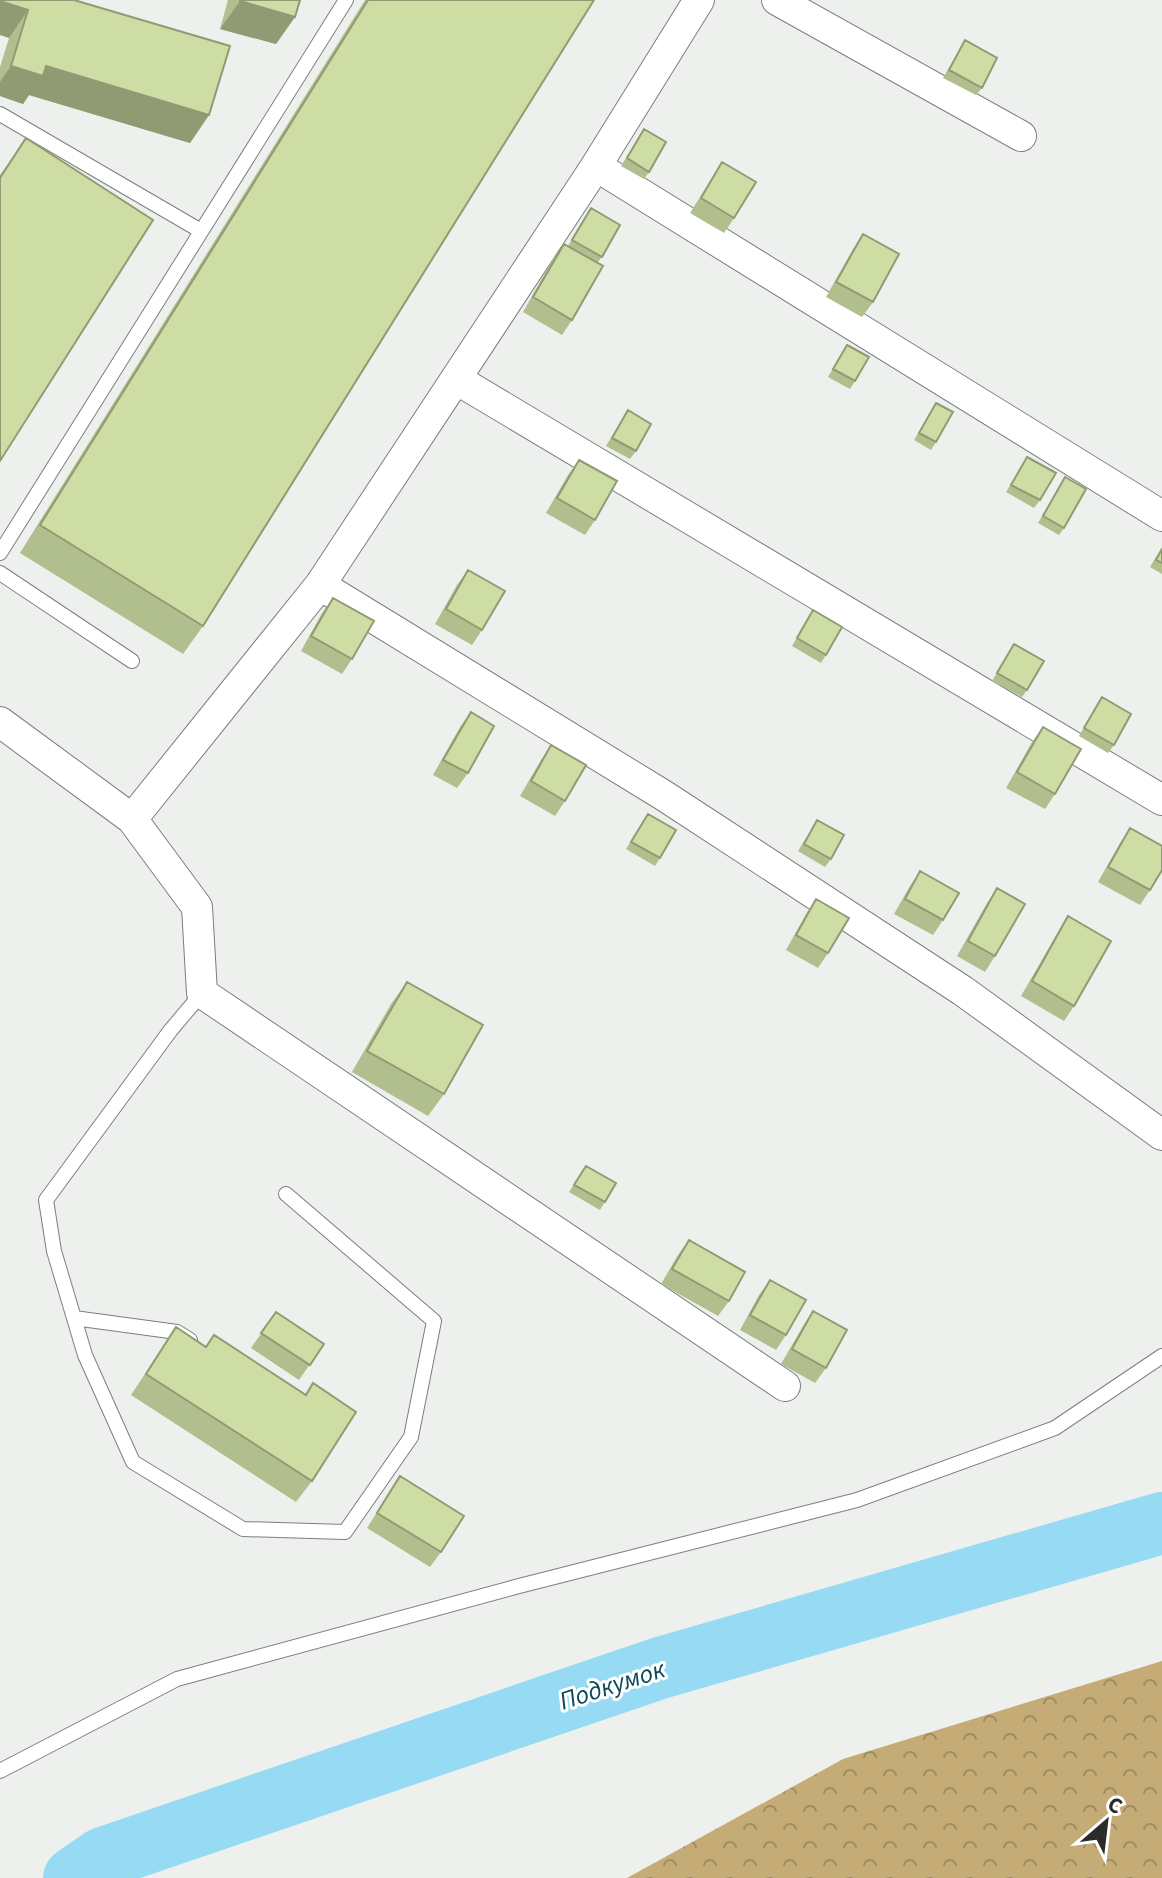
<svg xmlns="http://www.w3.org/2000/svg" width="1162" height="1878" font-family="'Source Sans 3',sans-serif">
	<defs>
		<pattern id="forest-crowns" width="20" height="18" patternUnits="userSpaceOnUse" patternTransform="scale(2)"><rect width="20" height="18" fill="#c5ac76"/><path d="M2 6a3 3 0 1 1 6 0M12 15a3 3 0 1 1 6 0" fill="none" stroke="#a08c61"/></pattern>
	</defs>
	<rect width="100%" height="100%" fill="#edf0ed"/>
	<path fill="url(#forest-crowns)" d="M 1162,1661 L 1162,1878 L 627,1878 L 843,1759 Z"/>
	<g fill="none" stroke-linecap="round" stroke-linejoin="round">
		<path stroke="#96dbf3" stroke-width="62" d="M 74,1878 L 103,1858 L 660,1668 L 1162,1523"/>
		<defs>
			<path id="service" d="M 0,114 L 201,231
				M 0,553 L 346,0
				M 0,573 L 132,661
				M 202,993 L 170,1031 L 46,1200 L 54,1251 L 85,1355 L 133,1462 L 243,1529 L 345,1532 L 411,1437 L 434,1321 L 286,1194
				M 74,1318 L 177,1332 L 190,1340
				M 0,1771 L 177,1679 L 519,1586 L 857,1500 L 1055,1428 L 1162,1356"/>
			<path id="minor" d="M 777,0 L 1021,136
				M 596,166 L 1162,516
				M 456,379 L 1162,800
				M 320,585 L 663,795 L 963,991 L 1162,1135
				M 0,722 L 132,819 L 320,585 L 596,166 L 699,0
				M 132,819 L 197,907 L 202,993 L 785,1386"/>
		</defs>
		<use href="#service" stroke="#7c7f7d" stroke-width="16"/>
		<use href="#minor" stroke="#7c7f7d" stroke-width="32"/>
		<use href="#service" stroke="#fff" stroke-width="14"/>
		<use href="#minor" stroke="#fff" stroke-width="30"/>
	</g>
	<path fill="#b1be8d" d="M 0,0 L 74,0 L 209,115 L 190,143 L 29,95 L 23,104 L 0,96 L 0,67 L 9,38 Z
		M 228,0 L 300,0 L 295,17 L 276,44 L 220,29 Z
		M 365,0 L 594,0 L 203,626 L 183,654 L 20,553 Z
		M 965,40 L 982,88 L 976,95 L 943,78 Z
		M 644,129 L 649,172 L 644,179 L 621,166 Z
		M 26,138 L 0,461 L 0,175 Z
		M 722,162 L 734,218 L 724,233 L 690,213 Z
		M 591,208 L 602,257 L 597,263 L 572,320 L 562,335 L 523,312 L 553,259 L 564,244 L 568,246 Z
		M 863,234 L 873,302 L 862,317 L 826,297 L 853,249 Z
		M 847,345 L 855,381 L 850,389 L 828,377 Z
		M 936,403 L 936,442 L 931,450 L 914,440 Z
		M 628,410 L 636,451 L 630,459 L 606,446 Z
		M 1027,457 L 1040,500 L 1034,508 L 1006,492 Z
		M 579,460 L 595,520 L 585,535 L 546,513 L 568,475 Z
		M 1065,477 L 1064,528 L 1059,535 L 1038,523 Z
		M 1162,547 L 1162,574 L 1150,567 Z
		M 468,570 L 482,630 L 472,645 L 435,624 L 457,585 Z
		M 333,598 L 352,659 L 342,674 L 301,651 L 322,613 Z
		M 813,610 L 826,655 L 821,663 L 792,646 Z
		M 1014,644 L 1027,690 L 1022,697 L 992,681 Z
		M 1102,697 L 1114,745 L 1108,753 L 1079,736 Z
		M 471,712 L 468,773 L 457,788 L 433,775 L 460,727 Z
		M 1043,727 L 1055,794 L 1045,809 L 1006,788 L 1032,742 Z
		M 551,745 L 565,801 L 555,816 L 520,796 L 541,760 Z
		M 648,814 L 660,858 L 655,866 L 626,849 Z
		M 817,820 L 831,859 L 825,867 L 798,851 Z
		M 1130,828 L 1150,890 L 1140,905 L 1098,882 L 1120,843 Z
		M 920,871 L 943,920 L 933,935 L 894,914 L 910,886 Z
		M 997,888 L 995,956 L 985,972 L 957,956 L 987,903 Z
		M 816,899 L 828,953 L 818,968 L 786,950 L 806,914 Z
		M 1068,916 L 1074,1006 L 1064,1021 L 1021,996 L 1058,932 Z
		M 407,982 L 444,1094 L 428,1116 L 352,1072 L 391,1004 Z
		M 586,1166 L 605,1202 L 600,1210 L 569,1192 Z
		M 689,1240 L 729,1301 L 718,1316 L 661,1284 L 678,1255 Z
		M 770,1280 L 786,1335 L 776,1350 L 740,1330 L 759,1295 Z
		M 813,1311 L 826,1368 L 815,1383 L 781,1364 L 803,1326 Z
		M 276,1312 L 324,1344 L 299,1380 L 251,1348 Z
		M 176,1327 L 312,1481 L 296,1502 L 131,1395 Z
		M 400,1476 L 441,1552 L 430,1567 L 367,1528 Z"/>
	<path fill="#909b73" d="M 0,1 L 28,10 L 9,38 L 0,35 Z
		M 240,1 L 295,17 L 276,44 L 220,29 Z
		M 11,66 L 46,66 L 209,115 L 190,143 L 29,95 L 23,104 L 0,96 L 0,82 Z"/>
	<path fill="#cedda4" stroke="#909b73" stroke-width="2" d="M 0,0 L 74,0 L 230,46 L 209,115 L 46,66 L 43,76 L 11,66 L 28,10 L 0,1 Z
		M 240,0 L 300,0 L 295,17 L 240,1 Z
		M 368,0 L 594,0 L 203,626 L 40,525 Z
		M 965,40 L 997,58 L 982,88 L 949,70 Z
		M 644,129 L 666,142 L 649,172 L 627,158 Z
		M 26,138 L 153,220 L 0,461 L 0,178 Z
		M 722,162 L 756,182 L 734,218 L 701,198 Z
		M 591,208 L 620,225 L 602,257 L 572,240 Z
		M 863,234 L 899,254 L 873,302 L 836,282 Z
		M 564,244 L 603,266 L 572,320 L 533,297 Z
		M 847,345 L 869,357 L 855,381 L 833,369 Z
		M 936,403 L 953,412 L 936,442 L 919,433 Z
		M 628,410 L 651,424 L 636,451 L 612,438 Z
		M 1027,457 L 1056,473 L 1040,500 L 1011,485 Z
		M 579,460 L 617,481 L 595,520 L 557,498 Z
		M 1065,477 L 1086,489 L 1064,528 L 1043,516 Z
		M 1162,549 L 1162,563 L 1156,560 Z
		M 468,570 L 505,591 L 482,630 L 446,609 Z
		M 333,598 L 374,621 L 352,659 L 311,636 Z
		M 813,610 L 842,627 L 826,655 L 797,638 Z
		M 1014,644 L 1044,661 L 1027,690 L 997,673 Z
		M 1102,697 L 1131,714 L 1114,745 L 1084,728 Z
		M 471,712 L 494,726 L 468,773 L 443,760 Z
		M 1043,727 L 1081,749 L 1055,794 L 1017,772 Z
		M 551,745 L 586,765 L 565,801 L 531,781 Z
		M 648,814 L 676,830 L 660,858 L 631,842 Z
		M 817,820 L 844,835 L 831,859 L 804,844 Z
		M 1130,828 L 1162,846 L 1162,870 L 1150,890 L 1108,867 Z
		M 920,871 L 959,893 L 943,920 L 905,899 Z
		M 997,888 L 1025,904 L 995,956 L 968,941 Z
		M 816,899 L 849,918 L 828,953 L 796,935 Z
		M 1068,916 L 1111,941 L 1074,1006 L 1032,981 Z
		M 407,982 L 483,1025 L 444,1094 L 367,1051 Z
		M 586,1166 L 616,1183 L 605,1202 L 574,1185 Z
		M 689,1240 L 745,1272 L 729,1301 L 672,1269 Z
		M 770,1280 L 806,1300 L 786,1335 L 750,1315 Z
		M 813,1311 L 847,1330 L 826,1368 L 792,1349 Z
		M 276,1312 L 324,1344 L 310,1365 L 261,1333 Z
		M 176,1327 L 206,1347 L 214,1335 L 306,1395 L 313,1383 L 356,1412 L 312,1481 L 146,1374 Z
		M 400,1476 L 464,1516 L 441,1552 L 377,1513 Z"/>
	<g text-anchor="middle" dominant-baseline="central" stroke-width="6" stroke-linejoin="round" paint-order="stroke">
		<g font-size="26" font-style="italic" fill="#0d495a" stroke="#fff">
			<text transform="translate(612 1685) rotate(-18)">Подкумок</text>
		</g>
	</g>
	<g transform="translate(1106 1822) rotate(28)" stroke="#ffffff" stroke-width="6" paint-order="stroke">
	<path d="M0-6L14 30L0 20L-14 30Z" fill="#2a2b2a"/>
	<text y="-12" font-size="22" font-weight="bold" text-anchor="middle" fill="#2a2b2a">С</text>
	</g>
</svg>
